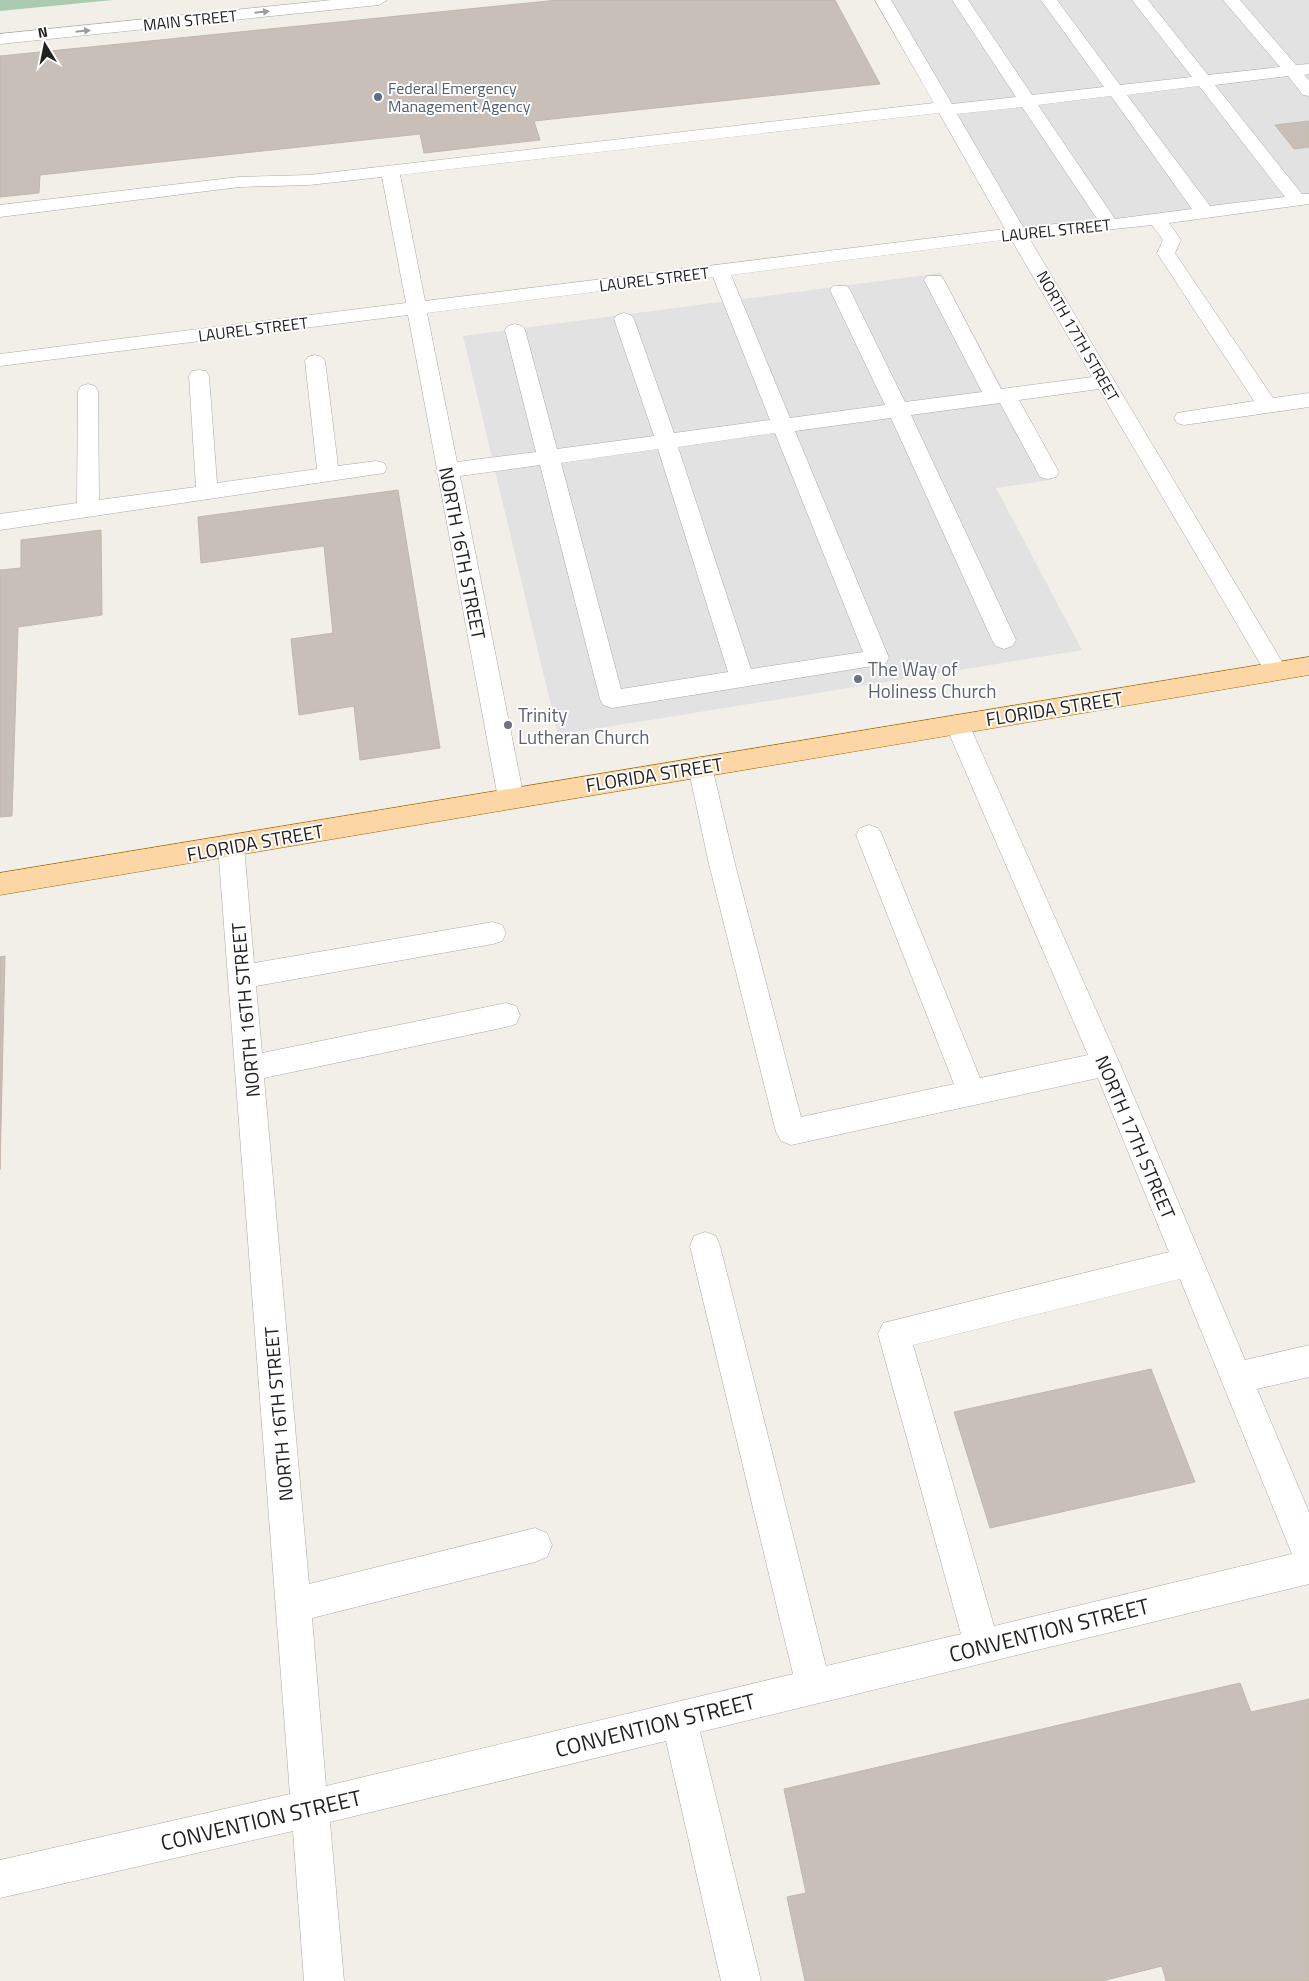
<svg xmlns="http://www.w3.org/2000/svg" width="1309" height="1981" font-family="'Titillium Web',sans-serif">
	<rect width="100%" height="100%" fill="#f2efe9"/>
	<path fill="#aacbaf" d="M 0,0 L 113,0 L 0,11 Z"/>
	<path fill="#e2e2e2" d="M 883,0 L 1309,0 L 1309,199 L 1017,233 Z
		M 941,273 L 1051,480 L 996,488 L 1082,650 L 558,735 L 463,336 Z"/>
	<path fill="#c7bfb8" stroke="#c4b6ab" d="M 558,0 L 835,0 L 880,84 L 534,121 L 540,140 L 424,153 L 420,134 L 40,175 L 39,193 L 0,197 L 0,56 Z
		M 1309,121 L 1309,147 L 1294,149 L 1275,125 Z
		M 398,490 L 440,748 L 360,760 L 354,706 L 299,715 L 291,639 L 333,633 L 324,546 L 201,563 L 198,517 Z
		M 101,530 L 102,615 L 18,627 L 12,816 L 0,817 L 0,570 L 21,568 L 21,540 Z
		M 5,956 L 0,1170 L 0,957 Z
		M 1151,1369 L 1195,1482 L 990,1528 L 954,1412 Z
		M 1240,1683 L 1251,1712 L 1309,1699 L 1309,1981 L 1166,1981 L 1162,1966 L 1102,1981 L 805,1981 L 787,1897 L 806,1893 L 784,1789 Z"/>
	<g fill="none" stroke-linecap="round" stroke-linejoin="round">
		<defs>
			<path id="minor" d="M 332,0 L 387,0 L 379,5 L 0,44 L 0,34 Z
				M 875,0 L 891,0 L 952,104 L 1016,97 L 952,0 L 968,0 L 1032,95 L 1104,87 L 1041,0 L 1057,0 L 1120,85 L 1192,77 L 1132,0 L 1148,0 L 1208,75 L 1280,67 L 1223,0 L 1240,0 L 1296,65 L 1309,64 L 1309,74 L 1304,75 L 1309,80 L 1309,96 L 1303,95 L 1288,76 L 1215,85 L 1302,194 L 1309,194 L 1309,204 L 1169,223 L 1181,240 L 1175,253 L 1273,398 L 1309,393 L 1309,407 L 1184,425 L 1177,423 L 1174,418 L 1177,413 L 1254,401 L 1157,253 L 1163,240 L 1152,225 L 1029,238 L 1284,665 L 1288,671 L 1284,677 L 1276,680 L 1268,677 L 1099,389 L 1019,400 L 1059,472 L 1056,477 L 1048,479 L 1040,477 L 1000,403 L 911,415 L 1016,640 L 1012,646 L 1004,649 L 996,646 L 992,640 L 891,418 L 795,431 L 889,658 L 885,664 L 612,708 L 603,705 L 600,699 L 540,465 L 460,476 L 524,798 L 520,805 L 511,808 L 502,805 L 498,798 L 438,475 L 435,471 L 437,469 L 408,315 L 0,366 L 0,354 L 406,303 L 382,177 L 309,185 L 239,187 L 0,217 L 0,205 L 239,177 L 309,175 L 934,103 ZM 1199,86 L 1285,197 L 1210,206 L 1127,95 ZM 1111,96 L 1192,209 L 1115,219 L 1038,105 ZM 1022,107 L 1098,220 L 1023,227 L 957,114 ZM 939,113 L 1005,229 L 425,301 L 400,175 ZM 1011,239 L 1092,377 L 1001,389 L 944,280 L 941,276 L 927,276 L 924,280 L 982,392 L 905,402 L 850,290 L 847,286 L 833,286 L 830,290 L 885,405 L 790,418 L 731,275 ZM 713,277 L 770,420 L 674,433 L 634,319 L 631,315 L 624,313 L 617,315 L 614,319 L 654,436 L 557,449 L 525,330 L 522,326 L 515,324 L 508,326 L 505,330 L 536,452 L 457,462 L 427,313 ZM 775,433 L 863,652 L 751,669 L 678,447 ZM 658,449 L 728,672 L 621,689 L 561,463 Z
				M 315,355 L 322,357 L 325,361 L 338,466 L 376,461 L 384,463 L 387,468 L 384,473 L 0,530 L 0,514 L 77,503 L 78,391 L 81,386 L 88,384 L 95,386 L 98,391 L 99,500 L 196,487 L 189,376 L 192,371 L 199,370 L 206,371 L 209,376 L 217,483 L 317,469 L 305,361 L 308,357 Z
				M 957,715 L 966,717 L 969,724 L 1120,1064 L 1245,1360 L 1309,1345 L 1309,1377 L 1257,1389 L 1309,1512 L 1309,1584 L 700,1732 L 761,1981 L 721,1981 L 666,1741 L 330,1822 L 344,1981 L 304,1981 L 293,1831 L 0,1898 L 0,1860 L 290,1794 L 218,846 L 222,839 L 231,836 L 240,839 L 244,846 L 254,963 L 493,922 L 502,925 L 506,933 L 502,941 L 493,944 L 256,986 L 262,1053 L 506,1003 L 516,1006 L 520,1015 L 516,1024 L 506,1027 L 264,1078 L 309,1584 L 535,1528 L 547,1533 L 552,1545 L 547,1557 L 535,1562 L 312,1618 L 326,1786 L 793,1674 L 690,1246 L 694,1236 L 705,1232 L 716,1236 L 720,1246 L 826,1666 L 961,1634 L 878,1334 L 883,1323 L 1169,1252 L 1098,1078 L 791,1145 L 781,1141 L 776,1132 L 709,864 L 688,767 L 691,760 L 700,757 L 709,760 L 712,767 L 735,864 L 801,1117 L 954,1084 L 856,835 L 860,828 L 869,825 L 878,828 L 882,835 L 980,1078 L 1088,1055 L 945,724 L 948,717 ZM 1180,1279 L 1292,1554 L 994,1626 L 913,1345 Z"/>
			<path id="major" d="M 1309,657 L 1309,675 L 0,895 L 0,873 Z"/>
		</defs>
		<use href="#minor" stroke="#a9a9a9" stroke-width="1"/>
		<use href="#major" stroke="#a06b00" stroke-width="1"/>
		<use href="#minor" fill="#fff" fill-rule="evenodd"/>
		<use href="#major" fill="#fcd6a4" fill-rule="evenodd"/>
	</g>
	<defs><path id="oneway-solid" d="M-6-.8H1V-3.2L6.5 0L1 3.2V.8H-6Z" transform="scale(1.25)"/></defs>
	<g fill="#9c9c9c">
		<use href="#oneway-solid" transform="translate(262 12) rotate(-6)"/>
		<use href="#oneway-solid" transform="translate(83 31) rotate(-6)"/>
	</g>
	<circle fill="#5c6f8a" stroke="#fff" stroke-width="2" cx="378" cy="97" r="5"/>
	<g fill="#6b7280" stroke="#fff" stroke-width="2">
		<circle cx="858" cy="679" r="5"/>
		<circle cx="508" cy="725" r="5"/>
	</g>
	<g text-anchor="middle" dominant-baseline="central" stroke-width="4" stroke-linejoin="round" paint-order="stroke">
		<g font-size="16" fill="#222" stroke="#fff">
			<text transform="translate(190 20) rotate(-6)">MAIN STREET</text>
			<text transform="translate(1056 230) rotate(-6)">LAUREL STREET</text>
			<text transform="translate(654 279) rotate(-7)">LAUREL STREET</text>
			<text transform="translate(253 329) rotate(-7)">LAUREL STREET</text>
			<text transform="translate(1078 336) rotate(60)">NORTH 17TH STREET</text>
		</g>
		<g font-size="16" fill="#4e5e75" stroke="#fff" text-anchor="start">
			<text x="388" y="88">Federal Emergency<tspan x="388" dy="18">Management Agency</tspan></text>
		</g>
		<g font-size="19" fill="#222" stroke="#fff">
			<text transform="translate(463 553) rotate(79)">NORTH 16TH STREET</text>
			<text transform="translate(1054 708) rotate(-9)">FLORIDA STREET</text>
			<text transform="translate(654 774) rotate(-9)">FLORIDA STREET</text>
			<text transform="translate(255 842) rotate(-10)">FLORIDA STREET</text>
			<text transform="translate(245 1010) rotate(-95)">NORTH 16TH STREET</text>
			<text transform="translate(1136 1137) rotate(67)">NORTH 17TH STREET</text>
			<text transform="translate(278 1414) rotate(-95)">NORTH 16TH STREET</text>
		</g>
		<g font-size="19" fill="#5b616d" stroke="#fff" text-anchor="start">
			<text x="868" y="668">The Way of<tspan x="868" dy="22">Holiness Church</tspan></text>
			<text x="518" y="714">Trinity<tspan x="518" dy="22">Lutheran Church</tspan></text>
		</g>
		<g font-size="22" fill="#222" stroke="#fff">
			<text transform="translate(1049 1630) rotate(-14)">CONVENTION STREET</text>
			<text transform="translate(655 1725) rotate(-14)">CONVENTION STREET</text>
			<text transform="translate(261 1820) rotate(-13)">CONVENTION STREET</text>
		</g>
	</g>
	<g transform="translate(45 45) rotate(350)" stroke="#ffffff" stroke-width="4" paint-order="stroke">
	<path d="M0-4L9 19L0 12L-9 19Z" fill="#222222"/>
	<text y="-8" font-size="14" font-weight="bold" text-anchor="middle" fill="#222222">N</text>
	</g>
</svg>
